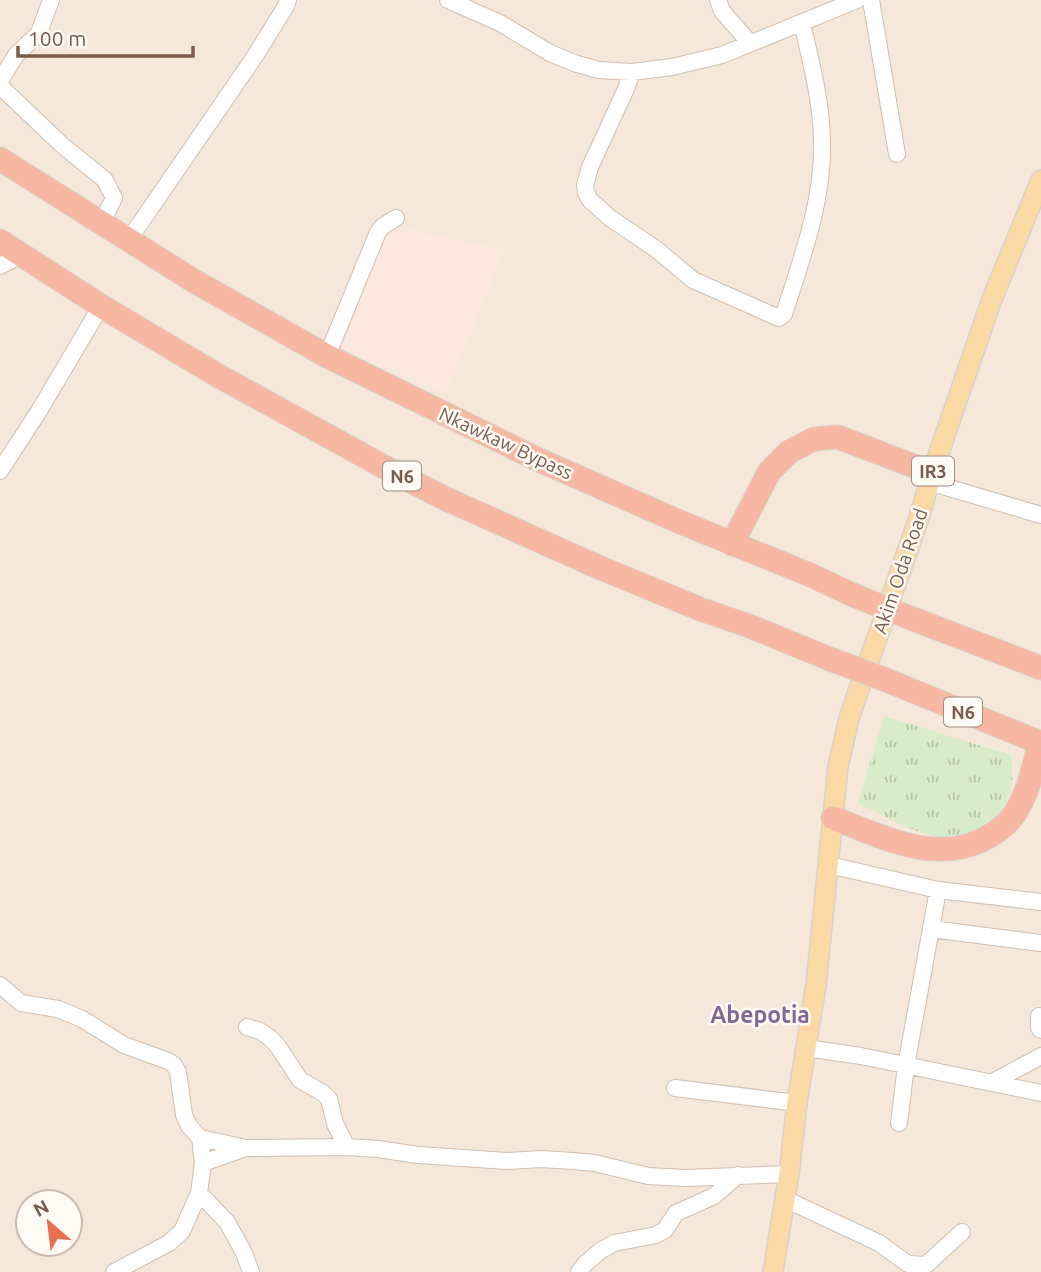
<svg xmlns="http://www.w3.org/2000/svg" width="1041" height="1272" font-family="Ubuntu,sans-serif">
	<defs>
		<pattern id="grass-tufts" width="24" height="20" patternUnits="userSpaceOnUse" patternTransform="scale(1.75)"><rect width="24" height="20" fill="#d8ecc9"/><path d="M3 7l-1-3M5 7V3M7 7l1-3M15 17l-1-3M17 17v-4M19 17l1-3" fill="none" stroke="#b4c2a5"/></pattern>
	</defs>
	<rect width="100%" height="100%" fill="#fdf6ec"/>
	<path fill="#f5e8da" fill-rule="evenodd" d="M 0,0 L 1041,0 L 1041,1272 L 0,1272 ZM 28,1202 L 70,1202 L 70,1244 L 28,1244 Z"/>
	<path fill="#fde8e0" d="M 396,227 L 504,251 L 445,394 L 343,348 L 388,233 Z"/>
	<path fill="url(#grass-tufts)" d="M 884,716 L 1011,755 C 1014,782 1013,801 992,820 C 950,858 900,824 858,803 Z"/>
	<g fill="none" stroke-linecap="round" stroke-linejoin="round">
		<defs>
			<path id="minor" d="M 448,0 L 500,23 L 550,53 L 577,64 L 599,70 L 632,72 L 672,67 L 722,55 L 857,0
				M 718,0 L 722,11 L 750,43
				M 871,0 L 897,154
				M 632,72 L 626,89 L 590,167 L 585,185 L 586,193 L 590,200 L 610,218 L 656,249 L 693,280 L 779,318 L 784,314 C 802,258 824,199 822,140 C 821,99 811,62 802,23
				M 0,81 L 16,55 L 39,33 L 51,0
				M 0,86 L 62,145 L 105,180 L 114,198 L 101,224
				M 128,241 L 255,56 L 286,6 L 288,0
				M 0,266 L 21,255
				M 327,356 L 378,232 L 383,226 L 396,218
				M 0,471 L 39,411 L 101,306
				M 929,482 L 1041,515
				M 829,865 L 938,890 L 1041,902
				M 931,929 L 1041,943
				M 0,985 L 21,1003 L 58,1009 L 82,1019 L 124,1045 L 168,1061 L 174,1065 L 178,1072 L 184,1115 L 189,1126 L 200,1138 L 246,1148 L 347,1147 L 378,1149 L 418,1155 L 507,1161 L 541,1159 L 573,1161 L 595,1163 L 648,1176 L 685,1178 L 789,1174
				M 1039,1016 L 1039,1028 L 1041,1030
				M 247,1027 L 260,1031 L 270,1038 L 277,1045 L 300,1080 L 323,1093 L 329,1099 L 335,1124 L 347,1147
				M 806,1048 L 861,1056 L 1041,1093
				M 991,1083 L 1041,1056
				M 675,1088 L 797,1103
				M 899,1123 L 906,1066 L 938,890
				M 203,1163 L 246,1148
				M 199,1193 L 227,1222 L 244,1253 L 251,1272
				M 785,1199 L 879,1243 L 908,1264 L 926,1265 L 962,1232
				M 114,1272 L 169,1243 L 182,1231 L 199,1193 L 203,1163 L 200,1138
				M 579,1272 L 585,1264 L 600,1251 L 614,1243 L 656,1235 L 665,1230 L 676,1213 L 714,1196 L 738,1175"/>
			<path id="major" d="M 773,1272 L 789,1174 L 797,1103 L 816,985 L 838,766 L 850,715 L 919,518 L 932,473 L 992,299 L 1041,180"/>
			<path id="highway" d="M 0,159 L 194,281 L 327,356 L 539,460 L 680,522 L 808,574 L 853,595
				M 0,241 L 101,306 L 217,375 L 397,474 L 444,498 L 596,566 L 700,609 L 749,626 L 830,659
				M 732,544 L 769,472 L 789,452 L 814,439 L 838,437 L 932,473
				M 908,617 L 1041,668
				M 886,680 L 1041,743
				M 833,818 C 880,836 933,864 982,840 C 994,834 1008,825 1015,813 C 1029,792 1033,767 1040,743"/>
		</defs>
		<use href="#minor" stroke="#d1beb0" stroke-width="18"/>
		<use href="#major" stroke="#dad1cd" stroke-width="22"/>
		<use href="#highway" stroke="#dad1cd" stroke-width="25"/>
		<use href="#minor" stroke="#fff" stroke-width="16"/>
		<use href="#major" stroke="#fbd9a5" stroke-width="19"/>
		<use href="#highway" stroke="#f7b7a3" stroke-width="23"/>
		<defs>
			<path id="highway-bridge" d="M 853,595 L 908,617
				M 830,659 L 886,680"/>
		</defs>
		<use href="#highway-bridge" stroke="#dad1cd" stroke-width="25" stroke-linecap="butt"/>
		<use href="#highway-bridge" stroke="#f7b7a3" stroke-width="23"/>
	</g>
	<g text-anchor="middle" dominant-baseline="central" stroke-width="5" stroke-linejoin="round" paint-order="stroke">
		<g fill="#fffaf3" stroke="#a28b7f" stroke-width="2">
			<rect x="912" y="456.5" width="42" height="29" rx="5"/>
			<rect x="383" y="461.5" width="38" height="29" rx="5"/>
			<rect x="944" y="697.5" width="38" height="29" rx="5"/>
		</g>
		<g font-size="18" font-weight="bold" fill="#7a5c4d">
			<text x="933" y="471">IR3</text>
			<text x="402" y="476">N6</text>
			<text x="963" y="712">N6</text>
		</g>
		<g font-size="19" fill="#7a5c4d" stroke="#fffaf3">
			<text transform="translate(506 443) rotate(25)">Nkawkaw Bypass</text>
			<text transform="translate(900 571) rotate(-71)">Akim Oda Road</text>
		</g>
		<g font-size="23" font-weight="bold" fill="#846695" stroke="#fffaf3">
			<text x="760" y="1014">Abepotia</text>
		</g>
	</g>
	<g transform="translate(49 1223) rotate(332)"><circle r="33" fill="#fffaf3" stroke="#cabbb1" stroke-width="2"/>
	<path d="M0-5L12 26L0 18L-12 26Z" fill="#e76f51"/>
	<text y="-10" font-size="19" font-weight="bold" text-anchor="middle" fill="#7a5c4d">N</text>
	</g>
	<path d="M18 46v10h175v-10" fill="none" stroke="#7a5c4d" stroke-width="3.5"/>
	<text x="28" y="46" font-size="21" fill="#7a5c4d" stroke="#fffaf3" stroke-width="5" paint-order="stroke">100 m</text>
</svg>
